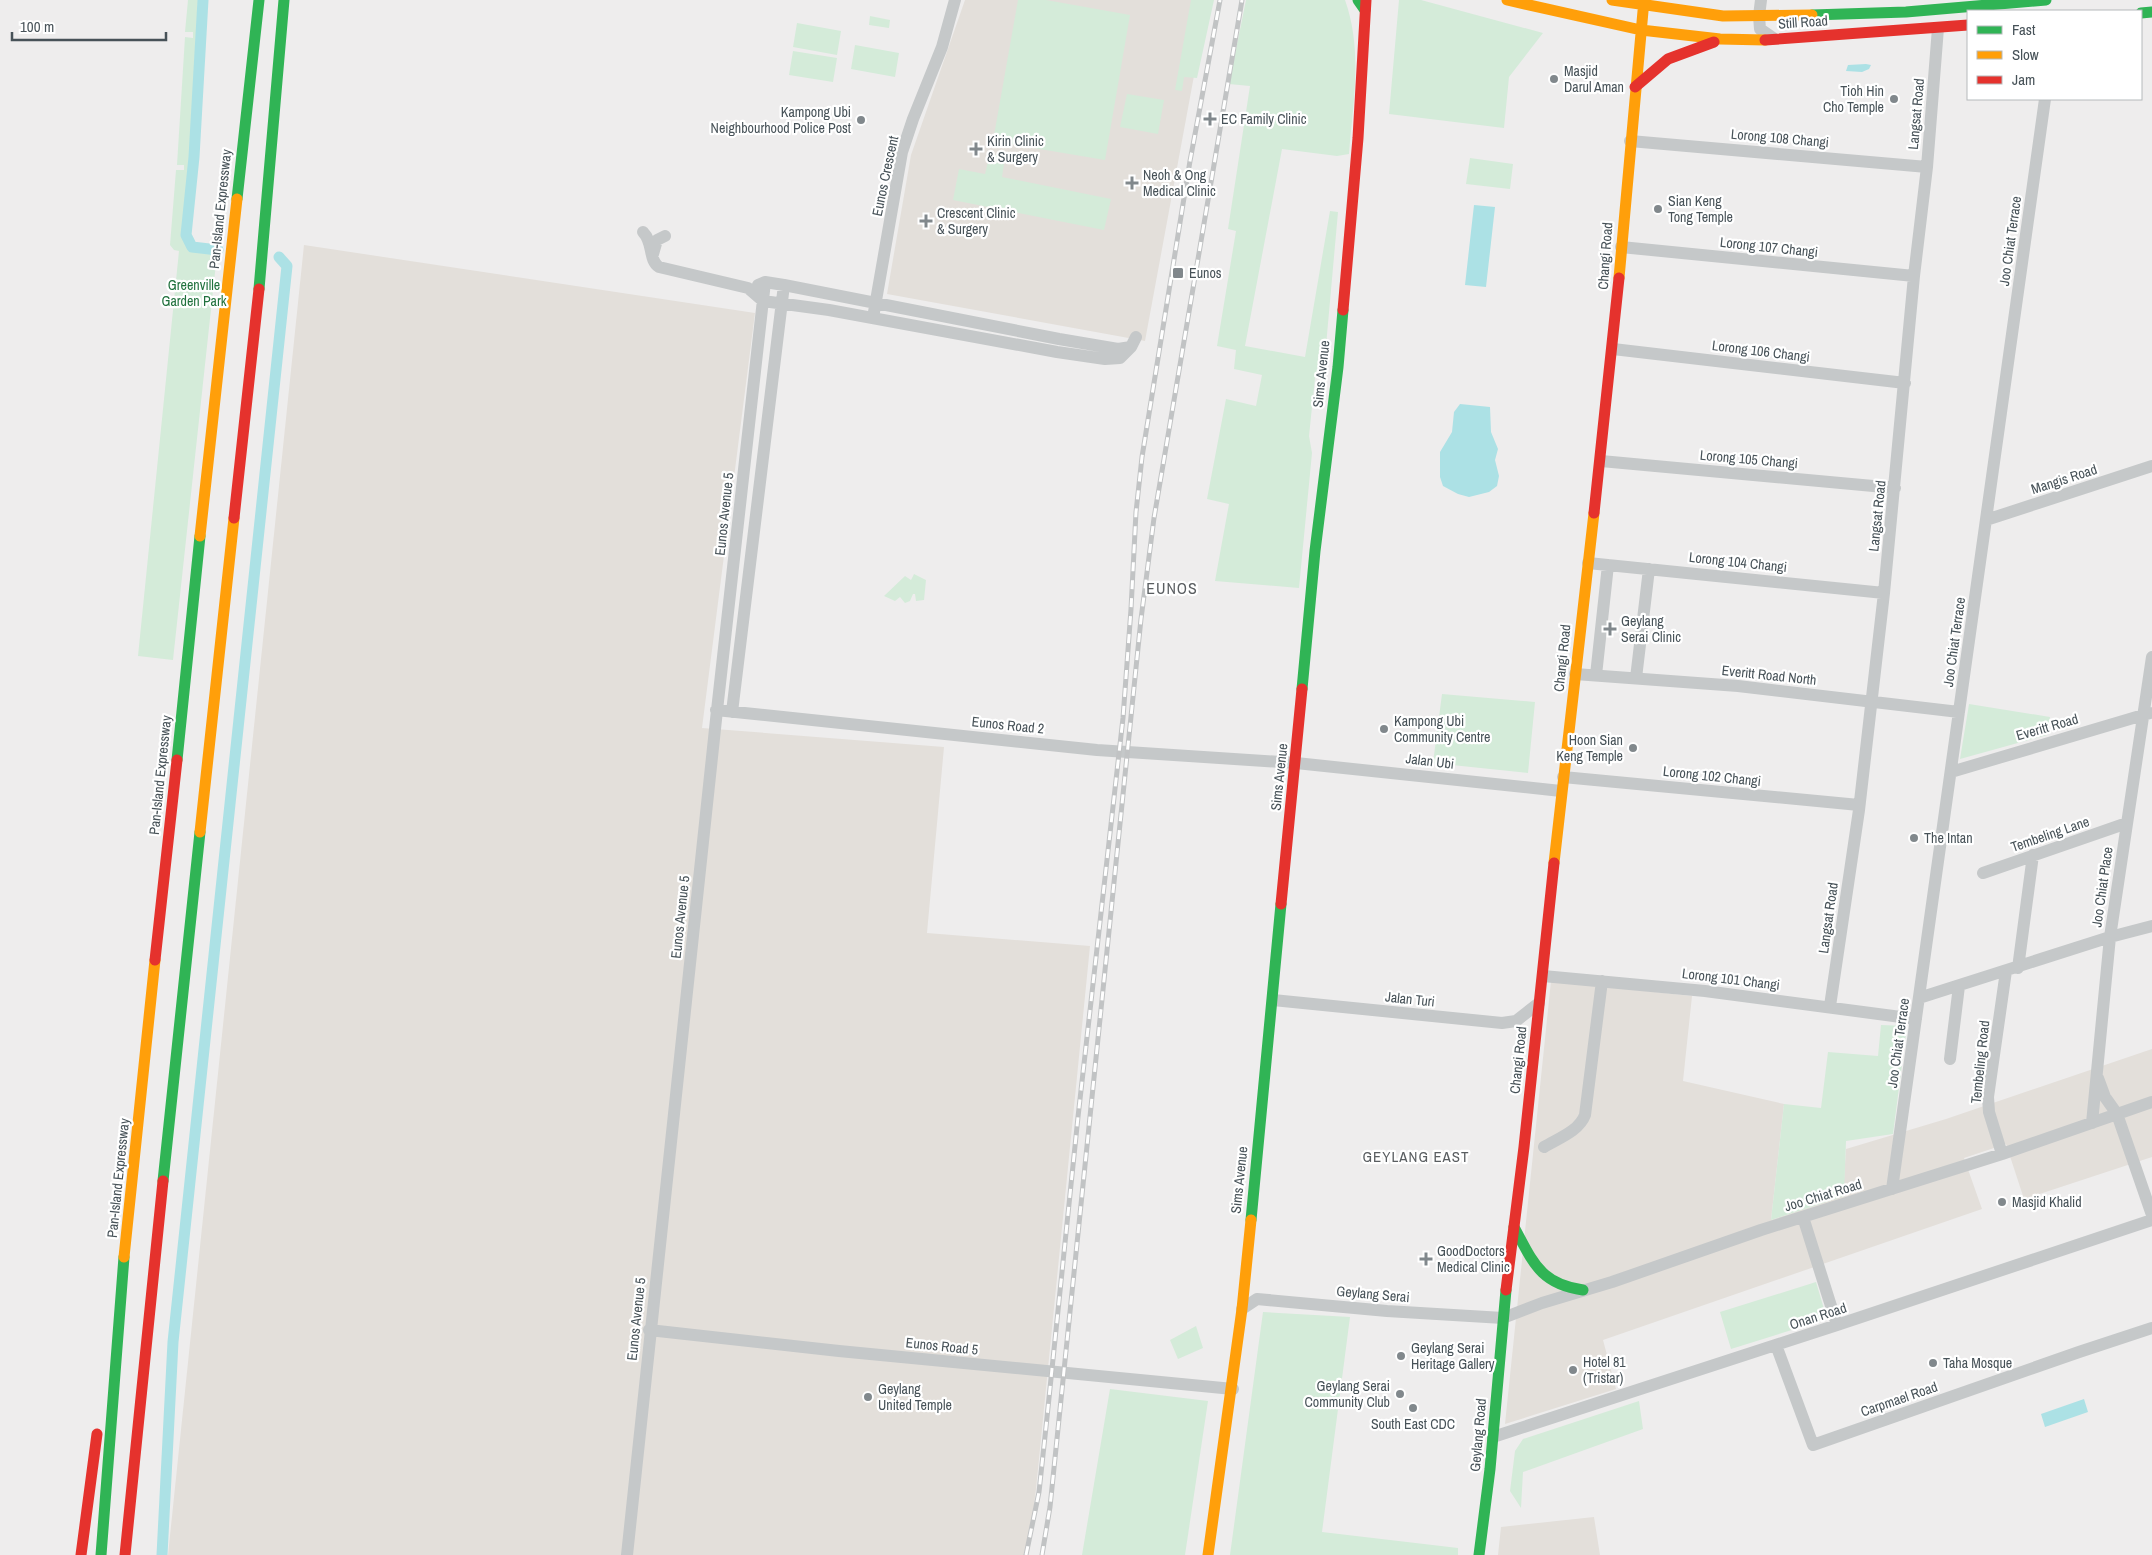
<svg xmlns="http://www.w3.org/2000/svg" width="2152" height="1555" font-family="'Archivo Narrow',sans-serif">
	<rect width="100%" height="100%" fill="#eeeded"/>
	<path fill="#e3dfda" d="M 965,0 L 1208,0 L 1145,341 L 887,294 L 911,155 Z
		M 304,245 L 755,313 L 702,728 L 944,747 L 927,933 L 1090,946 L 1036,1489 L 1028,1555 L 168,1555 Z
		M 1551,981 L 1692,996 L 1683,1081 L 1784,1104 L 1771,1220 L 1843,1196 L 1846,1149 L 1946,1119 L 2152,1049 L 2152,1157 L 2024,1199 L 2006,1144 L 1964,1158 L 1982,1209 L 1603,1340 L 1616,1389 L 1505,1424 Z
		M 1594,1517 L 1600,1555 L 1498,1555 L 1501,1527 Z"/>
	<path fill="#d4ebd9" d="M 188,0 L 198,0 L 190,146 L 182,236 L 189,250 L 217,254 L 173,660 L 138,656 L 179,251 L 174,250 L 170,245 L 176,170 L 184,170 L 184,165 L 177,165 L 185,37 L 193,38 L 193,32 L 185,32 Z
		M 1018,0 L 1046,0 L 1130,15 L 1105,160 L 993,141 Z
		M 1191,0 L 1214,0 L 1197,78 L 1184,77 L 1182,91 L 1175,90 Z
		M 1246,0 L 1345,0 C 1363,51 1353,102 1349,154 L 1337,156 L 1282,149 L 1245,346 L 1305,357 L 1330,211 L 1338,212 L 1324,368 L 1315,378 L 1309,436 L 1312,453 L 1299,588 L 1215,581 L 1229,504 L 1207,499 L 1226,399 L 1256,406 L 1262,375 L 1234,369 L 1236,350 L 1217,346 L 1236,231 L 1228,229 L 1250,86 L 1229,84 Z
		M 1399,0 L 1421,0 L 1543,33 L 1509,77 L 1504,128 L 1389,114 Z
		M 870,16 L 890,20 L 889,28 L 869,25 Z
		M 797,23 L 841,31 L 837,55 L 793,47 Z
		M 855,45 L 899,53 L 895,77 L 851,69 Z
		M 793,51 L 837,58 L 833,82 L 789,75 Z
		M 1127,94 L 1164,100 L 1158,134 L 1120,127 Z
		M 990,154 L 1005,157 L 1002,177 L 1111,199 L 1104,230 L 953,200 L 959,169 L 985,174 Z
		M 1470,158 L 1513,164 L 1510,189 L 1466,184 Z
		M 914,574 L 926,580 L 924,600 L 916,601 L 915,594 L 913,594 L 910,601 L 905,603 L 900,597 L 895,601 L 884,596 L 905,576 L 911,580 Z
		M 1442,694 L 1535,702 L 1528,773 L 1433,763 Z
		M 1969,704 L 2050,717 L 2047,735 L 1960,759 Z
		M 1881,1025 L 1907,1026 L 1893,1134 L 1846,1141 L 1844,1196 L 1771,1220 L 1784,1104 L 1821,1108 L 1828,1052 L 1878,1056 Z
		M 1816,1282 L 1827,1319 L 1731,1349 L 1720,1312 Z
		M 1263,1312 L 1350,1317 L 1322,1532 L 1458,1548 L 1458,1555 L 1230,1555 Z
		M 1196,1326 L 1203,1348 L 1178,1359 L 1170,1340 Z
		M 1110,1389 L 1208,1401 L 1185,1555 L 1082,1555 Z
		M 1639,1401 L 1643,1429 L 1523,1472 L 1521,1508 L 1510,1491 L 1515,1451 L 1523,1439 Z"/>
	<path fill="#ace1e5" d="M 1866,64 L 1871,65 L 1869,69 L 1862,72 L 1846,71 L 1848,65 Z
		M 1474,205 L 1495,207 L 1486,287 L 1465,285 Z
		M 1460,404 L 1490,407 L 1491,432 L 1498,449 L 1495,460 L 1499,476 L 1497,486 L 1489,492 L 1469,497 L 1458,494 L 1443,486 L 1440,477 L 1440,452 L 1452,432 L 1454,412 Z
		M 2084,1399 L 2088,1412 L 2045,1427 L 2041,1414 Z"/>
	<g fill="none" stroke-linecap="round" stroke-linejoin="round">
		<path stroke="#ace1e5" stroke-width="11" d="M 203,0 L 194,157 L 186,235 L 192,247 L 218,250
			M 162,1555 L 173,1342 L 287,266 L 279,257"/>
		<path stroke="#c5c8c9" stroke-width="12" d="M 1761,0 L 1759,16 L 1760,29 L 1773,38
			M 1630,141 L 1927,167
			M 643,232 C 654,243 648,260 659,267 L 748,288 L 763,301 L 829,310 L 1057,352 L 1105,359 L 1120,358 L 1131,347 L 1136,337
			M 1621,247 L 1914,276
			M 653,254 L 657,240 L 665,236
			M 758,285 L 765,282 L 784,285 L 1059,339 L 1118,349 L 1131,347
			M 874,312 L 902,152 L 913,119 L 942,47 L 955,0
			M 1613,349 L 1905,383
			M 1601,461 L 1895,488
			M 1986,520 L 2152,466
			M 1588,563 L 1884,593
			M 1575,674 L 1738,686 L 1959,712
			M 1596,675 L 1608,565
			M 1636,678 L 1649,569
			M 716,710 L 1097,750 L 1296,763 L 1561,791
			M 732,712 L 784,285
			M 1951,772 L 2150,713
			M 1563,777 L 1859,805
			M 1983,873 L 2127,823
			M 2018,968 L 2033,855
			M 1543,976 L 1705,991 L 1916,1019
			M 1919,998 L 2110,937 L 2152,926
			M 1273,1000 L 1502,1023 L 1516,1021 L 1539,1003
			M 1830,1006 L 1859,810 L 1884,593 L 1914,276 L 1927,167 L 1938,28
			M 1950,1059 L 1959,986
			M 2098,1078 L 2105,1097 L 2117,1114 L 2152,1215
			M 2092,1123 L 2110,937 L 2152,657
			M 1544,1147 C 1559,1138 1579,1131 1585,1115 L 1602,981
			M 2002,1154 L 1989,1112 L 1988,1097 L 2006,971
			M 1892,1189 L 2045,99
			M 1803,1217 L 1837,1325
			M 1242,1309 L 1257,1299 L 1387,1311 L 1503,1318 L 1542,1303 L 1612,1282 L 1761,1230 L 2002,1154 L 2152,1102
			M 649,1330 L 839,1351 L 1233,1389
			M 1776,1345 L 1813,1445 L 2079,1352 L 2152,1328
			M 1493,1437 L 1837,1325 L 2152,1220
			M 627,1555 C 672,1131 716,706 765,282"/>
		<path stroke="#30b455" stroke-width="11" d="M 1358,0 L 1365,10
			M 2141,13 L 2152,12
			M 1812,15 L 1906,12 L 2046,0
			M 237,199 L 259,0
			M 259,289 L 284,0
			M 1302,689 L 1315,551 L 1338,367 L 1343,310
			M 177,760 L 200,536
			M 163,1181 L 200,832
			M 1251,1220 L 1281,904
			M 1514,1227 C 1533,1262 1540,1284 1583,1290
			M 101,1555 L 124,1257
			M 1479,1555 L 1490,1469 L 1506,1290"/>
		<path stroke="#ff9f0a" stroke-width="11" d="M 1507,0 L 1641,30 L 1720,39 L 1765,40
			M 1612,0 L 1723,16 L 1812,15
			M 1619,278 L 1644,0
			M 200,536 L 237,199
			M 200,832 L 234,518
			M 1554,863 L 1594,513
			M 124,1257 L 155,960
			M 1208,1555 L 1242,1309 L 1251,1220"/>
		<path stroke="#e5322d" stroke-width="11" d="M 1765,40 L 1968,25
			M 1635,87 L 1668,59 L 1714,42
			M 1343,310 L 1358,138 L 1366,0
			M 1594,513 L 1619,278
			M 234,518 L 259,289
			M 1281,904 L 1302,689
			M 155,960 L 177,760
			M 1506,1290 L 1524,1147 L 1554,863
			M 81,1555 L 97,1434
			M 125,1555 L 163,1181"/>
		<defs>
			<path id="rail" d="M 1026,1555 L 1039,1492 L 1046,1427 L 1078,1117 L 1123,718 L 1131,609 L 1136,512 L 1142,457 L 1190,161 L 1220,0
				M 1042,1555 L 1050,1507 L 1141,619 L 1154,518 L 1242,0"/>
		</defs>
		<use href="#rail" stroke="#c1c3c4" stroke-width="5"/>
		<use href="#rail" stroke="#fff" stroke-width="3" stroke-dasharray="9" stroke-linecap="butt"/>
	</g>
	<g fill="#81888c" stroke="#fff" stroke-width="2">
		<circle cx="1554" cy="79" r="5"/>
		<circle cx="1894" cy="99" r="5"/>
		<path d="M1207.5 111.5h5v5h5v5h-5v5h-5v-5h-5v-5h5z"/>
		<circle cx="861" cy="120" r="5"/>
		<path d="M973.5 141.5h5v5h5v5h-5v5h-5v-5h-5v-5h5z"/>
		<path d="M1129.5 175.5h5v5h5v5h-5v5h-5v-5h-5v-5h5z"/>
		<circle cx="1658" cy="209" r="5"/>
		<path d="M923.5 213.5h5v5h5v5h-5v5h-5v-5h-5v-5h5z"/>
		<rect x="1172" y="267" width="12" height="12" rx="2.5"/>
		<path d="M1607.5 621.5h5v5h5v5h-5v5h-5v-5h-5v-5h5z"/>
		<circle cx="1384" cy="729" r="5"/>
		<circle cx="1633" cy="748" r="5"/>
		<circle cx="1914" cy="838" r="5"/>
		<circle cx="2002" cy="1202" r="5"/>
		<path d="M1423.5 1251.5h5v5h5v5h-5v5h-5v-5h-5v-5h5z"/>
		<circle cx="1401" cy="1356" r="5"/>
		<circle cx="1933" cy="1363" r="5"/>
		<circle cx="1573" cy="1370" r="5"/>
		<circle cx="1400" cy="1394" r="5"/>
		<circle cx="868" cy="1397" r="5"/>
		<circle cx="1413" cy="1408" r="5"/>
	</g>
	<g text-anchor="middle" dominant-baseline="central" stroke-width="4.5" stroke-linejoin="round" paint-order="stroke">
		<g font-size="14" fill="#475258" stroke="#fff">
			<text transform="translate(1803 22) rotate(-4)">Still Road</text>
			<text transform="translate(1916 114) rotate(-85)">Langsat Road</text>
			<text transform="translate(1780 138) rotate(5)">Lorong 108 Changi</text>
			<text transform="translate(885 176) rotate(-78)">Eunos Crescent</text>
			<text transform="translate(220 209) rotate(-84)">Pan-Island Expressway</text>
			<text transform="translate(2010 241) rotate(-82)">Joo Chiat Terrace</text>
			<text transform="translate(1769 247) rotate(6)">Lorong 107 Changi</text>
			<text transform="translate(1605 256) rotate(-86)">Changi Road</text>
			<text transform="translate(1761 351) rotate(7)">Lorong 106 Changi</text>
			<text transform="translate(1321 374) rotate(-84)">Sims Avenue</text>
			<text transform="translate(1749 459) rotate(5)">Lorong 105 Changi</text>
			<text transform="translate(2064 479) rotate(-18)">Mangis Road</text>
			<text transform="translate(724 514) rotate(-84)">Eunos Avenue 5</text>
			<text transform="translate(1877 516) rotate(-84)">Langsat Road</text>
			<text transform="translate(1738 562) rotate(6)">Lorong 104 Changi</text>
			<text transform="translate(1954 642) rotate(-82)">Joo Chiat Terrace</text>
			<text transform="translate(1562 658) rotate(-84)">Changi Road</text>
			<text transform="translate(1769 675) rotate(6)">Everitt Road North</text>
			<text transform="translate(1008 725) rotate(6)">Eunos Road 2</text>
			<text transform="translate(2047 727) rotate(-16)">Everitt Road</text>
			<text transform="translate(1430 761) rotate(7)">Jalan Ubi</text>
			<text transform="translate(160 775) rotate(-84)">Pan-Island Expressway</text>
			<text transform="translate(1712 776) rotate(6)">Lorong 102 Changi</text>
			<text transform="translate(1279 777) rotate(-84)">Sims Avenue</text>
			<text transform="translate(2050 834) rotate(-19)">Tembeling Lane</text>
			<text transform="translate(2102 887) rotate(-82)">Joo Chiat Place</text>
			<text transform="translate(680 917) rotate(-84)">Eunos Avenue 5</text>
			<text transform="translate(1828 918) rotate(-82)">Langsat Road</text>
			<text transform="translate(1731 979) rotate(7)">Lorong 101 Changi</text>
			<text transform="translate(1410 999) rotate(6)">Jalan Turi</text>
			<text transform="translate(1898 1043) rotate(-82)">Joo Chiat Terrace</text>
			<text transform="translate(1518 1060) rotate(-84)">Changi Road</text>
			<text transform="translate(1980 1062) rotate(-84)">Tembeling Road</text>
			<text transform="translate(118 1178) rotate(-84)">Pan-Island Expressway</text>
			<text transform="translate(1239 1180) rotate(-84)">Sims Avenue</text>
			<text transform="translate(1823 1195) rotate(-17)">Joo Chiat Road</text>
			<text transform="translate(1373 1294) rotate(5)">Geylang Serai</text>
			<text transform="translate(1818 1316) rotate(-18)">Onan Road</text>
			<text transform="translate(636 1319) rotate(-84)">Eunos Avenue 5</text>
			<text transform="translate(942 1346) rotate(6)">Eunos Road 5</text>
			<text transform="translate(1899 1399) rotate(-19)">Carpmael Road</text>
			<text transform="translate(1478 1435) rotate(-85)">Geylang Road</text>
		</g>
		<g font-size="14" fill="#475258" stroke="#fff" text-anchor="start">
			<text x="1564" y="71">Masjid<tspan x="1564" dy="16">Darul Aman</tspan></text>
			<text x="1884" y="91" text-anchor="end">Tioh Hin<tspan x="1884" dy="16">Cho Temple</tspan></text>
			<text x="851" y="112" text-anchor="end">Kampong Ubi<tspan x="851" dy="16">Neighbourhood Police Post</tspan></text>
			<text x="1221" y="119">EC Family Clinic</text>
			<text x="987" y="141">Kirin Clinic<tspan x="987" dy="16">&amp; Surgery</tspan></text>
			<text x="1143" y="175">Neoh &amp; Ong<tspan x="1143" dy="16">Medical Clinic</tspan></text>
			<text x="1668" y="201">Sian Keng<tspan x="1668" dy="16">Tong Temple</tspan></text>
			<text x="937" y="213">Crescent Clinic<tspan x="937" dy="16">&amp; Surgery</tspan></text>
			<text x="1189" y="273">Eunos</text>
			<text x="1621" y="621">Geylang<tspan x="1621" dy="16">Serai Clinic</tspan></text>
			<text x="1394" y="721">Kampong Ubi<tspan x="1394" dy="16">Community Centre</tspan></text>
			<text x="1623" y="740" text-anchor="end">Hoon Sian<tspan x="1623" dy="16">Keng Temple</tspan></text>
			<text x="1924" y="838">The Intan</text>
			<text x="2012" y="1202">Masjid Khalid</text>
			<text x="1437" y="1251">GoodDoctors<tspan x="1437" dy="16">Medical Clinic</tspan></text>
			<text x="1411" y="1348">Geylang Serai<tspan x="1411" dy="16">Heritage Gallery</tspan></text>
			<text x="1583" y="1362">Hotel 81<tspan x="1583" dy="16">(Tristar)</tspan></text>
			<text x="1943" y="1363">Taha Mosque</text>
			<text x="1390" y="1386" text-anchor="end">Geylang Serai<tspan x="1390" dy="16">Community Club</tspan></text>
			<text x="878" y="1389">Geylang<tspan x="878" dy="16">United Temple</tspan></text>
			<text x="1413" y="1424" text-anchor="middle">South East CDC</text>
		</g>
		<g font-size="14" fill="#20713d" stroke="#fff">
			<text x="194" y="285">Greenville<tspan x="194" dy="16">Garden Park</tspan></text>
		</g>
		<g font-size="15" letter-spacing="1" fill="#5a5e61" stroke="#fff">
			<text x="1416" y="1156">GEYLANG EAST</text>
		</g>
		<g font-size="16" letter-spacing="1" fill="#5a5e61" stroke="#fff">
			<text x="1172" y="588">EUNOS</text>
		</g>
	</g>
	<rect x="1967" y="10" width="175" height="90" fill="#ffffff" stroke="#b5babc"/>
	<rect x="1977" y="26" width="25" height="8" fill="#30b455" stroke="#b5babc"/>
	<text x="2012" y="35" font-size="15" fill="#475258">Fast</text>
	<rect x="1977" y="51" width="25" height="8" fill="#ff9f0a" stroke="#b5babc"/>
	<text x="2012" y="60" font-size="15" fill="#475258">Slow</text>
	<rect x="1977" y="76" width="25" height="8" fill="#e5322d" stroke="#b5babc"/>
	<text x="2012" y="85" font-size="15" fill="#475258">Jam</text>
	<path d="M12 32v8h154v-8" fill="none" stroke="#475258" stroke-width="2.5"/>
	<text x="20" y="32" font-size="15" fill="#475258" stroke="#ffffff" stroke-width="4" paint-order="stroke">100 m</text>
</svg>
